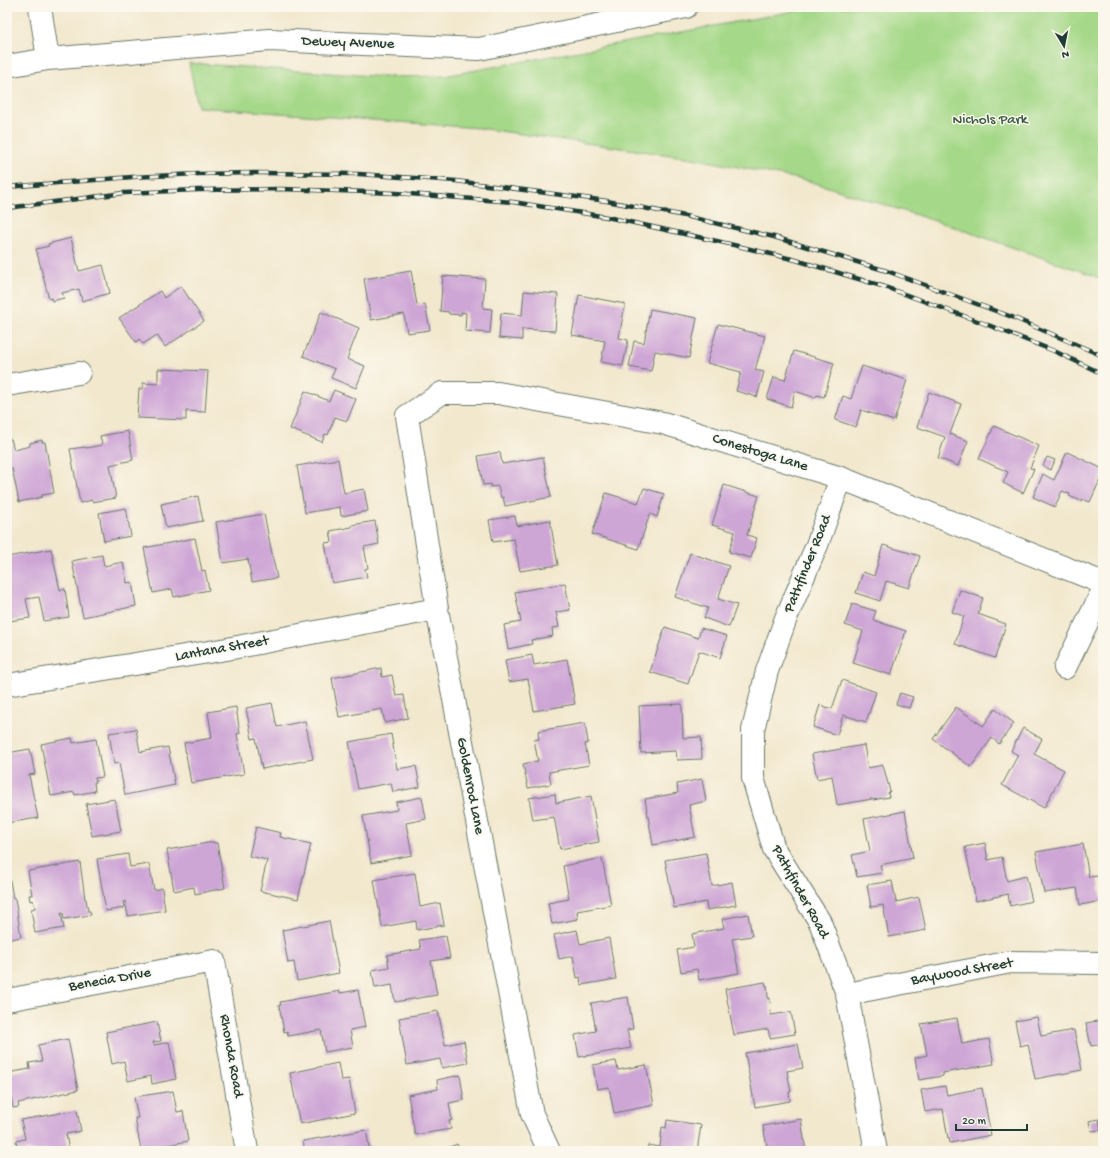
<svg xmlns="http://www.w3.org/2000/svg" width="1110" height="1158" font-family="'Gochi Hand',sans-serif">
	<rect width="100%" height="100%" fill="#fbf7ec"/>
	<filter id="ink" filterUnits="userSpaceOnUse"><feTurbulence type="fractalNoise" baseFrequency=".025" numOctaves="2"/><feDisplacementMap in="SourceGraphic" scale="8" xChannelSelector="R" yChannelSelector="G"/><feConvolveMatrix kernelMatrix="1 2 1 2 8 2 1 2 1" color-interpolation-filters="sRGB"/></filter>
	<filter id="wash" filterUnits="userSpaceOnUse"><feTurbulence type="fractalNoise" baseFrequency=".012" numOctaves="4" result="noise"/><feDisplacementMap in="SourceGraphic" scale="16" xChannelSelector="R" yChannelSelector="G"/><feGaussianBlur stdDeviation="0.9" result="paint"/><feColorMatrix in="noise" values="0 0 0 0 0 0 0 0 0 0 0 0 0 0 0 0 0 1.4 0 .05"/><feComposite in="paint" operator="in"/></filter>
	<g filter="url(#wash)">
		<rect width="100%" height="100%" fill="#f2e8ce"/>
		<path fill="#a5d888" stroke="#628a5e" d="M 816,7 L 1103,7 L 1103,281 L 1092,275 L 954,227 L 809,181 L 692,158 L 478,128 L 198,107 L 189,63 L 386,77 L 444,76 Z"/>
		<g id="blocks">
			<path fill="#cea6d6" d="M 71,238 L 79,271 L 103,265 L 110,293 L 82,301 L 79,289 L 62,293 L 64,298 L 52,301 L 51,298 L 49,299 L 36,249 L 49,246 L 48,244 Z
				M 411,271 L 417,305 L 425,304 L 430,330 L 407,333 L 404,314 L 371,320 L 364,279 Z
				M 443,276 L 485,279 L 483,308 L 492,309 L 490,333 L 465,331 L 466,313 L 461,312 L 461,315 L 449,314 L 449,312 L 440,311 Z
				M 181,286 L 204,321 L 165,347 L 157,335 L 143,344 L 139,339 L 136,342 L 119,318 L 160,291 L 164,298 Z
				M 524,291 L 558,294 L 555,331 L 522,329 L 522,340 L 499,338 L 501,313 L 522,315 Z
				M 579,295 L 625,304 L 619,338 L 628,340 L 623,366 L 601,362 L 605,341 L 572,335 Z
				M 650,309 L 697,318 L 689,358 L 655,351 L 651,371 L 629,367 L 634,341 L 644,343 Z
				M 321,312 L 359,328 L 347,359 L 365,366 L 356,388 L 331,378 L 335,369 L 303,356 Z
				M 718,324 L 765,336 L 755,370 L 764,372 L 757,397 L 736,391 L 741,372 L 707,363 Z
				M 794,351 L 834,363 L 824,397 L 817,395 L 816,398 L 795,391 L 791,407 L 767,399 L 774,377 L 785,380 Z
				M 862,366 L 907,380 L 894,421 L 861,410 L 856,427 L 835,420 L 843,396 L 851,399 Z
				M 158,369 L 208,371 L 205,412 L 186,411 L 186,420 L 137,418 L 139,389 L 143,389 L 143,383 L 158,384 Z
				M 334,390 L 356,399 L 347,421 L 335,417 L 328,435 L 325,434 L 322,442 L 290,429 L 305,391 L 329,401 Z
				M 929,392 L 961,404 L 950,434 L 968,441 L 958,466 L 938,458 L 945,437 L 917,427 Z
				M 994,426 L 1039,446 L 1030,468 L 1034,469 L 1023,493 L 1003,483 L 1008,472 L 979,459 Z
				M 128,431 L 133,460 L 110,465 L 116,498 L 92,502 L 92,500 L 80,503 L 70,449 L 85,447 L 86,448 L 102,445 L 100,436 Z
				M 11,439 L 14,450 L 30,446 L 30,443 L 42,440 L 42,442 L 45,442 L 54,493 L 42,495 L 42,497 L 19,502 L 12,468 L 7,469 L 7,440 Z
				M 500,452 L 502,464 L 543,457 L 551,497 L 505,506 L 503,497 L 501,498 L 498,486 L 491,487 L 491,484 L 483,485 L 478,456 Z
				M 1067,452 L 1103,469 L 1103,473 L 1090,502 L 1082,499 L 1081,501 L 1069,496 L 1070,494 L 1062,491 L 1055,507 L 1033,497 L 1043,474 L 1054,480 Z
				M 1047,457 L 1055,460 L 1051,470 L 1043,466 Z
				M 338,459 L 344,493 L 364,489 L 368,511 L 341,516 L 340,507 L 305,513 L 297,466 Z
				M 724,485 L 759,496 L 747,535 L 757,538 L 751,558 L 729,552 L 735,532 L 712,525 Z
				M 644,488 L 664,494 L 657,517 L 650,514 L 638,549 L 592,534 L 606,493 L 638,503 Z
				M 198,496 L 203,521 L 166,528 L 161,504 Z
				M 126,508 L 131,536 L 104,541 L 99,513 Z
				M 264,514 L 277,578 L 252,582 L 248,559 L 223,563 L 216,522 Z
				M 515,516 L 517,526 L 550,520 L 558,565 L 520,571 L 514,539 L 493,542 L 489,520 Z
				M 375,521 L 379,544 L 364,547 L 368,568 L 365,569 L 367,577 L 332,583 L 325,543 L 332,542 L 330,531 L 352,527 L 352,525 Z
				M 195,538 L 202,571 L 205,570 L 209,590 L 174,597 L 172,589 L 153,593 L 144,548 Z
				M 883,545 L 920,556 L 909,588 L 886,581 L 880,601 L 856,593 L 863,572 L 874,576 Z
				M 51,549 L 60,590 L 65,589 L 69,617 L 44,621 L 39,597 L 26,599 L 30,618 L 9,621 L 7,613 L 7,557 Z
				M 690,553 L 729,566 L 718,599 L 737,605 L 729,627 L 704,618 L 708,608 L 675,597 Z
				M 102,555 L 104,566 L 123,562 L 127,583 L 132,582 L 136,606 L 83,617 L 72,561 Z
				M 565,583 L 570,610 L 556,612 L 559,627 L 552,628 L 553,636 L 531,640 L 532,644 L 508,649 L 504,625 L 521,622 L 515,592 Z
				M 960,590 L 983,598 L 978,614 L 1006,624 L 995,658 L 955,644 L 964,616 L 952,612 Z
				M 852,604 L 876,611 L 873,620 L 906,631 L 891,675 L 853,663 L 863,631 L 845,625 Z
				M 665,627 L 698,638 L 701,628 L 727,636 L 720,658 L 699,651 L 688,684 L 650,672 Z
				M 532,655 L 534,665 L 567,659 L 575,704 L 534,711 L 528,679 L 509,682 L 505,660 Z
				M 381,668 L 382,677 L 392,675 L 396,696 L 404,695 L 408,718 L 385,723 L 382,709 L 339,717 L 332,678 Z
				M 842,680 L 876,692 L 866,722 L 843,715 L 837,735 L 813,727 L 820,705 L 832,709 Z
				M 900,693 L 913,697 L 909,708 L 896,704 Z
				M 272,703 L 277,727 L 305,721 L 313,759 L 262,769 L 256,738 L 252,739 L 246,708 Z
				M 682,704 L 683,738 L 701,737 L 702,759 L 677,760 L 676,751 L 641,753 L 639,706 Z
				M 236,707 L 240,733 L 237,734 L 244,774 L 191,783 L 184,743 L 212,738 L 208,712 Z
				M 956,707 L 983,726 L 995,709 L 1014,723 L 999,744 L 992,738 L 971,767 L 933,739 Z
				M 585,723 L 588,743 L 585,744 L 589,765 L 549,772 L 551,784 L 528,788 L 523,764 L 538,761 L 534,740 L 539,739 L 538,731 Z
				M 1023,728 L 1042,739 L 1034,754 L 1064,770 L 1044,808 L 1002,785 L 1018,755 L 1011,751 Z
				M 136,729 L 140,752 L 168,747 L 175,785 L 125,795 L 119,763 L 114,764 L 109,733 Z
				M 391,734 L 397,769 L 416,766 L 420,787 L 393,792 L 391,783 L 358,789 L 349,742 Z
				M 72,738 L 73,743 L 96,739 L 103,777 L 95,778 L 96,782 L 94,782 L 95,791 L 75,795 L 74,792 L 51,796 L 41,744 Z
				M 864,745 L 868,768 L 883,765 L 890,791 L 888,793 L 889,797 L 873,800 L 872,799 L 837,805 L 832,776 L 817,779 L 812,754 Z
				M 30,749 L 35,774 L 29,775 L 38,818 L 7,823 L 7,776 L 9,776 L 7,767 L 7,753 Z
				M 702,779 L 706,801 L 689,805 L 695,837 L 653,845 L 645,799 L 678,793 L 677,784 Z
				M 555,794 L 556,803 L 591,796 L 599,842 L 560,849 L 554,817 L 533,820 L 529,798 Z
				M 422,797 L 426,819 L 406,823 L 412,855 L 371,863 L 363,816 L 397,810 L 396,802 Z
				M 115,799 L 121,831 L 92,836 L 86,804 Z
				M 905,811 L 913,858 L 880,865 L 882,873 L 857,877 L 852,855 L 870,851 L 864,819 Z
				M 256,827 L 281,833 L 280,837 L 311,844 L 298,899 L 260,891 L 267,860 L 249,856 Z
				M 214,842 L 214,843 L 217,843 L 225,888 L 195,894 L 194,887 L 174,891 L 167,850 Z
				M 985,843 L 988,860 L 1002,857 L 1007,881 L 1026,876 L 1032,901 L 1010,906 L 1008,894 L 976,901 L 965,847 Z
				M 1083,844 L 1089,877 L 1098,876 L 1102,901 L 1080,905 L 1077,888 L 1044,893 L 1036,852 Z
				M 706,853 L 712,886 L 732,882 L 736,905 L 707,910 L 706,902 L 674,908 L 665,860 Z
				M 128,854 L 130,867 L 149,864 L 154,890 L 162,888 L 165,910 L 128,916 L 125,901 L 123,902 L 124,908 L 106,911 L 97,859 Z
				M 602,858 L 611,905 L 577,911 L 578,919 L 552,924 L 548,903 L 569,899 L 563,866 Z
				M 80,862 L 85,899 L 86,899 L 88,911 L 90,911 L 91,915 L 64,919 L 63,913 L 61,913 L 64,928 L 35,933 L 31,909 L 35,908 L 33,900 L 30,901 L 29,895 L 32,895 L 28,871 Z
				M 415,873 L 420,907 L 440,903 L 444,925 L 417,930 L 416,921 L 382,927 L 374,880 Z
				M 9,875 L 13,898 L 15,898 L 21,937 L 7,940 L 7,876 Z
				M 892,881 L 896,902 L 919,897 L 926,930 L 889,937 L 883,905 L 871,907 L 867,885 Z
				M 748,914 L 752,936 L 732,939 L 739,973 L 699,980 L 697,969 L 681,972 L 677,950 L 694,947 L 692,934 L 724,928 L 722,919 Z
				M 329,921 L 339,973 L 297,981 L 294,962 L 288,963 L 282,930 Z
				M 577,930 L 580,944 L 609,938 L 616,979 L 581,985 L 580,977 L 577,978 L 573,956 L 559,959 L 554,935 Z
				M 446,936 L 450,958 L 431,961 L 437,995 L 395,1002 L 392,985 L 375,988 L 372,970 L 389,967 L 387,955 L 421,949 L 419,940 Z
				M 765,982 L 766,986 L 767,985 L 768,998 L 770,998 L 771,1015 L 791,1012 L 795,1034 L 770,1038 L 768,1029 L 734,1035 L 725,989 Z
				M 358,990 L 365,1027 L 350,1030 L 353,1047 L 325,1052 L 321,1030 L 288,1036 L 287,1031 L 284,1032 L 279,1005 L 281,1005 L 280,1002 L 340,991 L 340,993 Z
				M 628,997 L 633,1029 L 627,1030 L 631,1048 L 579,1057 L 575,1035 L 596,1031 L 591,1003 Z
				M 438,1011 L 445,1045 L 464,1041 L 468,1063 L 442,1068 L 440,1059 L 407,1065 L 399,1018 Z
				M 1037,1017 L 1041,1036 L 1074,1030 L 1082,1070 L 1035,1079 L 1028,1044 L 1020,1046 L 1015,1021 Z
				M 957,1018 L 962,1044 L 989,1039 L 994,1064 L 943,1073 L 943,1076 L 919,1080 L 915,1058 L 927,1055 L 921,1024 Z
				M 1103,1020 L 1103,1044 L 1091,1046 L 1086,1023 Z
				M 157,1022 L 161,1041 L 153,1042 L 154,1045 L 169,1042 L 176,1079 L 152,1084 L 151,1076 L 128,1081 L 124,1061 L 112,1064 L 106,1032 Z
				M 68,1039 L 78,1090 L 18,1103 L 19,1107 L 13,1108 L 7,1073 L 30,1069 L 29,1063 L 42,1061 L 38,1045 Z
				M 798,1044 L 803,1068 L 787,1071 L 791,1092 L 789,1092 L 790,1101 L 755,1107 L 745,1053 Z
				M 616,1061 L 618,1070 L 646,1065 L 654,1105 L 614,1113 L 609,1087 L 597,1089 L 593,1065 Z
				M 338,1063 L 341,1080 L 349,1079 L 355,1113 L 300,1124 L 290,1073 Z
				M 460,1075 L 464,1100 L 449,1103 L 452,1120 L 449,1121 L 451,1129 L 415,1135 L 408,1095 L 438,1089 L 437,1080 Z
				M 945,1086 L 947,1095 L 982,1088 L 991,1135 L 950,1143 L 949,1138 L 948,1139 L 943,1109 L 925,1112 L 921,1090 Z
				M 173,1091 L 177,1112 L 183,1111 L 188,1141 L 141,1150 L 135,1118 L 138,1118 L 134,1097 Z
				M 77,1110 L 81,1131 L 66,1134 L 69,1151 L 18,1151 L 16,1141 L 25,1139 L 21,1120 Z
				M 801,1119 L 806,1151 L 768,1151 L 763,1126 Z
				M 1099,1119 L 1101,1130 L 1091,1131 L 1089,1121 Z
				M 667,1120 L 701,1125 L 697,1151 L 647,1151 L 648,1145 L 660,1147 L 662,1127 L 666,1128 Z
				M 366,1130 L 370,1151 L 305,1151 L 303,1141 Z
				M 457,1144 L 460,1151 L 441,1151 Z"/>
		</g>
	</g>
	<g filter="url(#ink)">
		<use href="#blocks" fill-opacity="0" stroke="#69796a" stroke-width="1"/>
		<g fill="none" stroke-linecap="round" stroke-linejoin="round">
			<defs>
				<path id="street" d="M 40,7 L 48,59
					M 7,66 L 48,59 L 269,40 L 479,49 L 686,7
					M 7,385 L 79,373
					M 841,478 L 817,545 L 786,618 L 767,671 L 753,730 L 753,778 L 774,849 L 820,922 L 847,994 L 876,1151
					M 1065,668 L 1103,590
					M 7,685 L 227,649 L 437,609
					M 847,994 L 1011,962 L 1103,963
					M 7,1000 L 214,961 L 247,1151
					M 549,1151 L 532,1114 L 437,609 L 407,416 L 442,393 L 498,393 L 663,423 L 841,478 L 1103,583"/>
			</defs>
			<use href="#street" stroke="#69796a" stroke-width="24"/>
			<use href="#street" stroke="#fff" stroke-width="22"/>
			<defs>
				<path id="rail" d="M 7,187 L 132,177 L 198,174 L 256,173 L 359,174 L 456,181 L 607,201 L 685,216 L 774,237 L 887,271 L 1012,317 L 1103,356
					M 7,208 L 124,193 L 198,190 L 281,189 L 396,193 L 513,202 L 607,217 L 721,242 L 796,260 L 885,287 L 983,323 L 1054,351 L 1103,374"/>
			</defs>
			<use href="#rail" stroke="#1f3d34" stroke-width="4.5"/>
			<use href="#rail" stroke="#fbf7ec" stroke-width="3" stroke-dasharray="9" stroke-linecap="butt"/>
		</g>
	</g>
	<g text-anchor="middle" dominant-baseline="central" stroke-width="3" stroke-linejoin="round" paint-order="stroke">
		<g font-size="15" fill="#1f3d34" stroke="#fbf7ec">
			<text transform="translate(348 43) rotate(2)">Dewey Avenue</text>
			<text transform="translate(760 453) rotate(17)">Conestoga Lane</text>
			<text transform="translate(808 564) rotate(-68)">Pathfinder Road</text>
			<text transform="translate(222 649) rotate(-10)">Lantana Street</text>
			<text transform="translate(470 786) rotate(79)">Goldenrod Lane</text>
			<text transform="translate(800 892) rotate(61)">Pathfinder Road</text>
			<text transform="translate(962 972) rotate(-10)">Baywood Street</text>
			<text transform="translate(110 980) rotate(-10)">Benecia Drive</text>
			<text transform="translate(231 1056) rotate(80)">Rhonda Road</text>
		</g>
		<g font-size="15" fill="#3a5c45" stroke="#fbf7ec">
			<text x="990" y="120">Nichols Park</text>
		</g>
	</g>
	<rect width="1110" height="1158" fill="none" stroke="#fbf7ec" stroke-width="24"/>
	<g transform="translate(1064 46) rotate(170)" stroke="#fbf7ec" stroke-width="3" paint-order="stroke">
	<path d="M0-3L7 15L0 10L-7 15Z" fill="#1f3d34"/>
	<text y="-6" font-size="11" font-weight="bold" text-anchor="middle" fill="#1f3d34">N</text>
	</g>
	<path d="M956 1124v6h71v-6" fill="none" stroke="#1f3d34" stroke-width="2"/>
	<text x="962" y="1124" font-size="12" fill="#1f3d34" stroke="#fbf7ec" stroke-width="3" paint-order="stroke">20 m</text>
</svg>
